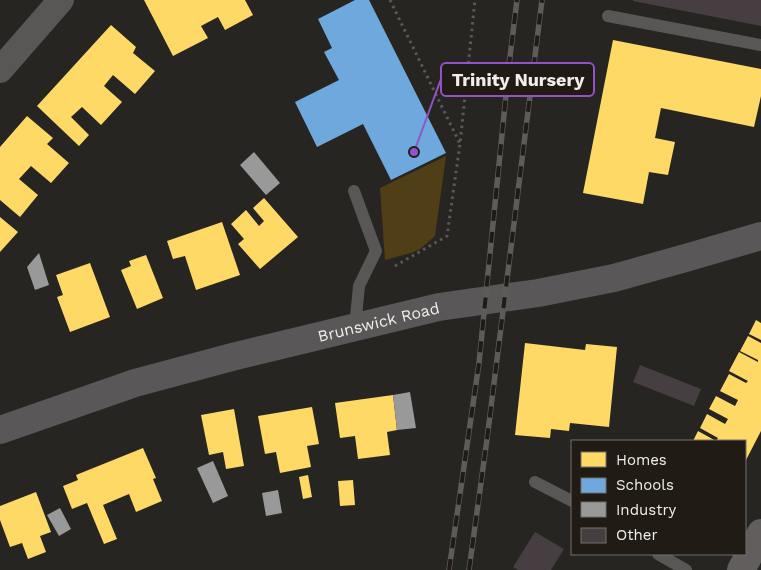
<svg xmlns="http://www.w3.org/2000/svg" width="761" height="570" font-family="'Work Sans',sans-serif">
	<rect width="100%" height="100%" fill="#272521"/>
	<path fill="#503e17" d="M 446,156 L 435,236 L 420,249 L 411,253 L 385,260 L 380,188 Z"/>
	<path fill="#ffd966" d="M 144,0 L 245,0 L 253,15 L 225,30 L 218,17 L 201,26 L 208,38 L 173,56 Z
		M 111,25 L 136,47 L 133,53 L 155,71 L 135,94 L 113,75 L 104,86 L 122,102 L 101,125 L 82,107 L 71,117 L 89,135 L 79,146 L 37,106 Z
		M 613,40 L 761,69 L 761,96 L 754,127 L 661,108 L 655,138 L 675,142 L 668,175 L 649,172 L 643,204 L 583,193 Z
		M 27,116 L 53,138 L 47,144 L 69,163 L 51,183 L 31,166 L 19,179 L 38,195 L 20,217 L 0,200 L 0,147 Z
		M 264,198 L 298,237 L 260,269 L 238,244 L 244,239 L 231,224 L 246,210 L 259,226 L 264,221 L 253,208 Z
		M 0,217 L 18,232 L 0,252 Z
		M 222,222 L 240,275 L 196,290 L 185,256 L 173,259 L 167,241 Z
		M 146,255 L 163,298 L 137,309 L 121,270 L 131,266 L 129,261 Z
		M 90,263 L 110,317 L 70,332 L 57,297 L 63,295 L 56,275 Z
		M 756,320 L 761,323 L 761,340 L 749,334 Z
		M 748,336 L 761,343 L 761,431 L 745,462 L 745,441 L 693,441 L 698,431 L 716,441 L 718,438 L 700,428 L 707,414 L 725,424 L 728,419 L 709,409 L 716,396 L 735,406 L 738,400 L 720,391 L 729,374 L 746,383 L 748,381 L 729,371 L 739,352 L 758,362 L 758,360 L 740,351 Z
		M 525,343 L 585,350 L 586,344 L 617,347 L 609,427 L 570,423 L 569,431 L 551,429 L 550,438 L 515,435 Z
		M 393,395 L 397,430 L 387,432 L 390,455 L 358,459 L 355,436 L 340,438 L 335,403 Z
		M 312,407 L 319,444 L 307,446 L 311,467 L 280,473 L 276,452 L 265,454 L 258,416 Z
		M 234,409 L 244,466 L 226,469 L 223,452 L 209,455 L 201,415 Z
		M 143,448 L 156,478 L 153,479 L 162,501 L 136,512 L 129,494 L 103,505 L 117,539 L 104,544 L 87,503 L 72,509 L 63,486 L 78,480 L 76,475 Z
		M 308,475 L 312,497 L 303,499 L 299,477 Z
		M 353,480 L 355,505 L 340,506 L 338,481 Z
		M 36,492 L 51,532 L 40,536 L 46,552 L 28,559 L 22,543 L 10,547 L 0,520 L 0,506 Z"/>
	<path fill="#6fa8dc" d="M 355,0 L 369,0 L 446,153 L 391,180 L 363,124 L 317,147 L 295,102 L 339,80 L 324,52 L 332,48 L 318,19 Z"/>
	<path fill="#999" d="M 254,152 L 280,183 L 266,195 L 240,165 Z
		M 39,253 L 49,285 L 35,290 L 27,267 Z
		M 410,392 L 416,428 L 397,430 L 393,395 Z
		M 213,461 L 228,496 L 213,503 L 197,468 Z
		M 278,490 L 282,513 L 266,516 L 262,493 Z
		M 60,508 L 71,529 L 59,536 L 47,515 Z"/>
	<path fill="#463e41" d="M 633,0 L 761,0 L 761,26 L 633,1 Z
		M 640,365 L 701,389 L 694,406 L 633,382 Z
		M 535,532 L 564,549 L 551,570 L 518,570 L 513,567 Z"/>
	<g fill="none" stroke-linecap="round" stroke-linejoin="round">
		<path stroke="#5b5957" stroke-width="3" stroke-dasharray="2.5 4" stroke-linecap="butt" d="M 390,0 L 460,144
			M 395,266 L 447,236 L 460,144 L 475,0"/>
		<path stroke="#585756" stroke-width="12" d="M 608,16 L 761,45
			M 354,191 L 376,251 L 359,286 L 355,327
			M 535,482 L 572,501
			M 658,554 L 686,570"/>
		<path stroke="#585756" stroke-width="26" d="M 0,70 L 61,0"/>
		<path stroke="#595757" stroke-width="28" id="s1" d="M 0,430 L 135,383 L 232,357 L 439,307 L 538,293 L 614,278 L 689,257 L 761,236"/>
		<path stroke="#615e5d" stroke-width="28" d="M 741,570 L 761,533"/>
		<defs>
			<path id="rail" d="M 449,570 L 479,363 L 509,65 L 517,0
				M 469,570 L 487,439 L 542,0"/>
		</defs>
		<use href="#rail" stroke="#5e5c5b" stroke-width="5.5"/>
		<use href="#rail" stroke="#201c15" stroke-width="4" stroke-dasharray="11" stroke-linecap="butt"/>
	</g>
	<g text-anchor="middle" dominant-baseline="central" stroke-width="5" stroke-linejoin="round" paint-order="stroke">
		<g font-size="16" fill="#f1eee9" stroke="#201c15">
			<text stroke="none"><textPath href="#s1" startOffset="394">Brunswick Road</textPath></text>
		</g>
	</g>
	<path fill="none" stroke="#9353c7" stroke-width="2" d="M414 152L441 79"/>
	<circle fill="#9353c7" stroke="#201c15" stroke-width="2" cx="414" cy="152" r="5"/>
	<rect fill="#201c15" stroke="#9353c7" stroke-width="2" x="441" y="63" width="153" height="33" rx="5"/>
	<g font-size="18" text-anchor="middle" font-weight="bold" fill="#f1eee9">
		<text x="518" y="86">Trinity Nursery</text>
	</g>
	<rect x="571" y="440" width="175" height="115" fill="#201c15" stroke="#74706a"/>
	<rect x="581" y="452" width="25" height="15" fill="#ffd966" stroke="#74706a"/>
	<text x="616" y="465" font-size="15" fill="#f1eee9">Homes</text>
	<rect x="581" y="478" width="25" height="15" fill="#6fa8dc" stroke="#74706a"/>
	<text x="616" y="490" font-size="15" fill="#f1eee9">Schools</text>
	<rect x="581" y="502" width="25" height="15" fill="#999999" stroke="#74706a"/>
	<text x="616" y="515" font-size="15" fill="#f1eee9">Industry</text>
	<rect x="581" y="528" width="25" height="15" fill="#463e41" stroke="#74706a"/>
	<text x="616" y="540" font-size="15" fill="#f1eee9">Other</text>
</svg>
